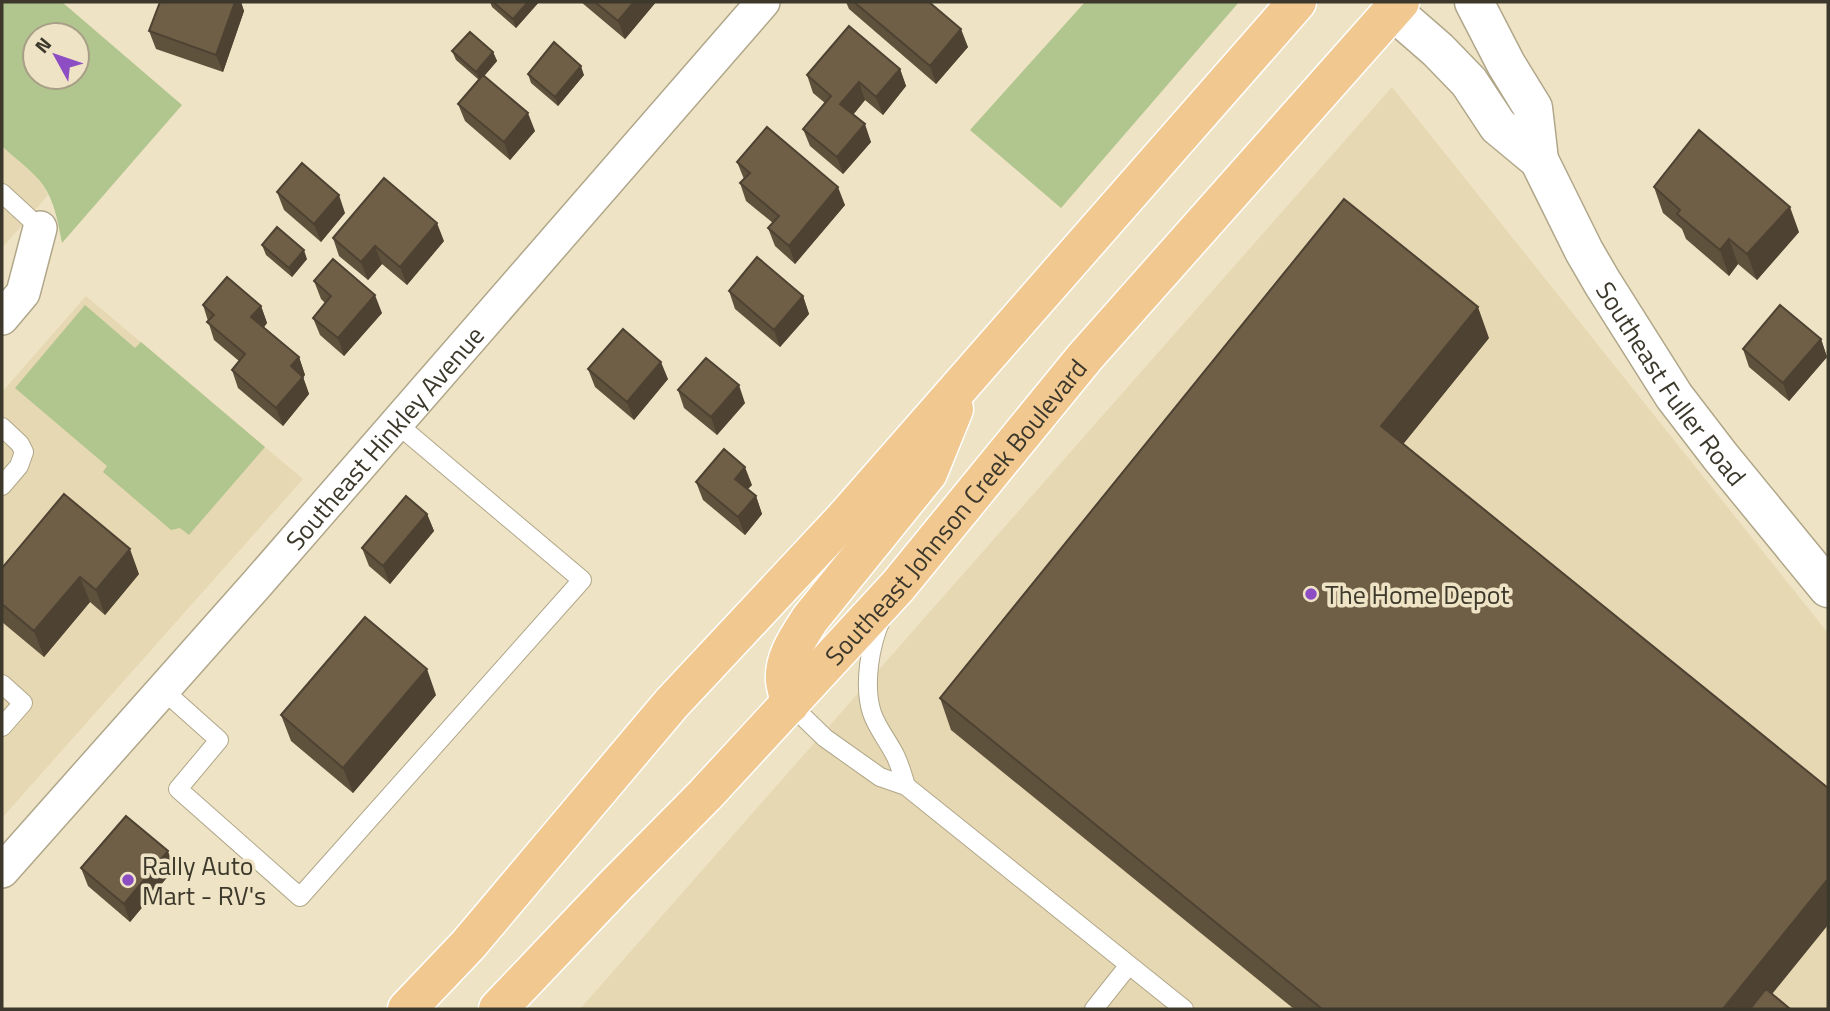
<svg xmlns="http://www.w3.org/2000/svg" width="1830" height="1011" font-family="'Titillium Web',sans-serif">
	<rect width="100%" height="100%" fill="#eee3c4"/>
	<path fill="#e6d8b2" d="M 1392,87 L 1828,633 L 1828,1009 L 580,1009 Z
		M 2,146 L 35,176 L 44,187 L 48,195 L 2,248 Z
		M 86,296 L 303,479 L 2,818 L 2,392 Z"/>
	<path fill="#b1c58e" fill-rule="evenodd" d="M 2,2 L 62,2 L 182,105 L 62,243 C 58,223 55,202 43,185 C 32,170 15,159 2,146 ZM 35,35 L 77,35 L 77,77 L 35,77 Z
		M 1085,2 L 1239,2 L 1061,208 L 970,130 Z
		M 85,305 L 135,348 L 141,342 L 265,447 L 189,535 L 180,528 L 171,530 L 103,472 L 107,466 L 15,388 Z"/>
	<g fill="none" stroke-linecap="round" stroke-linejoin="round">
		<defs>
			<path id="service" d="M 2,193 L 40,228
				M 2,427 L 20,444 L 24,452 L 19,466 L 2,486
				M 882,618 C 870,643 863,686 872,713 C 877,728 888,741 895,755 C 900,765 903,776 906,786
				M 2,684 L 23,703 L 2,727
				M 163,690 L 219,740 L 178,789 L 300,897 L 582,580 L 396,423
				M 790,704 L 825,738 L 880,777 L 906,786 L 1184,1009
				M 1094,1009 L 1129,965"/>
			<g id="minor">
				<path d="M 2,318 L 23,293 L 40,228"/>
				<path id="s1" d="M 2,871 L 256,585 L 763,2"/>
			</g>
			<g id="tertiary">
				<path id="s2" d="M 1474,2 L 1506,64 L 1533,108 L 1539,160 L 1584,251 L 1602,282 L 1674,396 L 1720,456 L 1828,588"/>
				<path d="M 1392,10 L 1438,50 L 1469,82 L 1498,126 L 1539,160"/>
			</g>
			<g id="primary">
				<path d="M 790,704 C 789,696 786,689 785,681 C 783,658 798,638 810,619 L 928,473 L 954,409"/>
				<path d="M 407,1009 L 468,945 L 671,704 L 843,520 L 1297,2"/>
				<path id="s3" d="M 498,1009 L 614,887 L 705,795 L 898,586 L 1085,357 L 1400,2"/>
			</g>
		</defs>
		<use href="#service" stroke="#b0a689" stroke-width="20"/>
		<use href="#minor" stroke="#b0a689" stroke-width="36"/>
		<use href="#tertiary" stroke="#b0a689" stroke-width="41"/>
		<use href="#primary" stroke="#fff" stroke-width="41"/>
		<use href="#service" stroke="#fff" stroke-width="18"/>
		<use href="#minor" stroke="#fff" stroke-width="33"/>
		<use href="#tertiary" stroke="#fff" stroke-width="38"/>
		<use href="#primary" stroke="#f2c891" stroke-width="38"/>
	</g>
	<path fill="#5f523d" d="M 160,2 L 241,2 L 244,11 L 223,72 L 156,49 L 149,31 Z
		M 490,2 L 539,2 L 516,28 L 492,7 Z
		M 581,2 L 656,2 L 625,39 Z
		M 846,2 L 929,2 L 968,47 L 936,84 L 849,9 Z
		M 452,51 L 493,52 L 497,61 L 484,76 L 535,131 L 510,160 L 465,121 L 458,104 L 479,80 L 456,60 Z
		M 900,69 L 906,86 L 883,115 L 865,100 L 853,115 L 871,142 L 843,174 L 810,146 L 803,129 L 825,103 L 813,93 L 807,75 Z
		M 528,74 L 584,75 L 558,106 L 531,83 Z
		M 737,162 L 845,205 L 795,264 L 775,246 L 768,228 L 773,223 L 746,201 L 740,183 L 744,179 Z
		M 1654,187 L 1799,232 L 1757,280 L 1738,264 L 1729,276 L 1686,239 L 1682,229 L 1663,213 Z
		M 277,192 L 345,213 L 321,242 L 284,210 Z
		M 333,238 L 444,241 L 407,285 L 382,264 L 368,280 L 339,256 Z
		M 262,245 L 307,259 L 292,277 L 266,255 Z
		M 314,281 L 382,313 L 344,356 L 320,335 L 313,318 L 325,303 L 321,299 Z
		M 729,291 L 803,296 L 809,314 L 780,347 L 735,309 Z
		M 203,305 L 261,306 L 267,323 L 264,327 L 299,357 L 305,375 L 303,377 L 309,394 L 283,426 L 238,388 L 232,370 L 239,361 L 214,340 Z
		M 1489,338 L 1403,444 L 1772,994 L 1789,1009 L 1294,1009 L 951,730 L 940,698 Z
		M 1821,339 L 1827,357 L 1789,401 L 1749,367 L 1743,349 Z
		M 588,369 L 668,379 L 634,420 L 595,387 Z
		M 678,390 L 745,403 L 717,435 L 684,408 Z
		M 696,482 L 752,485 L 747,489 L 756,496 L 762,514 L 745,535 L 703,500 Z
		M 427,514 L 434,531 L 390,584 L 369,566 L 362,548 Z
		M 2,568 L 139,574 L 105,615 L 90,602 L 44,657 L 2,622 Z
		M 436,695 L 353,793 L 291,741 L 281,715 Z
		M 81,868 L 174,869 L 130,922 L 88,886 Z"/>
	<path fill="#4e4232" d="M 235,2 L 241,2 L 244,11 L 223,72 L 216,55 Z
		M 528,2 L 539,2 L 516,28 L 513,19 Z
		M 634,2 L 656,2 L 625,39 L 618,21 Z
		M 961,29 L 968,47 L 936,84 L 930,66 Z
		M 493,52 L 497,61 L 480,81 L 476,72 Z
		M 581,66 L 584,75 L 558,106 L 555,97 Z
		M 900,69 L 906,86 L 883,115 L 876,97 Z
		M 859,82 L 865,100 L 847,122 L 840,104 Z
		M 528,113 L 535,131 L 510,160 L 504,142 Z
		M 865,124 L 871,142 L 843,174 L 837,157 Z
		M 838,187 L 845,205 L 795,264 L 789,246 Z
		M 339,195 L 345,213 L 321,242 L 314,224 Z
		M 1790,207 L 1799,232 L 1757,280 L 1747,254 Z
		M 437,223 L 444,241 L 407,285 L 400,267 Z
		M 1729,239 L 1738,264 L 1729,276 L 1720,250 Z
		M 375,246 L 382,264 L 368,280 L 361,262 Z
		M 304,250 L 307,259 L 292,277 L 289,268 Z
		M 375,295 L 382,313 L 344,356 L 338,338 Z
		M 803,296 L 809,314 L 780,347 L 774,330 Z
		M 261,306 L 267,323 L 258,335 L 251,317 Z
		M 1478,307 L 1489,338 L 1392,458 L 1381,426 Z
		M 1821,339 L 1827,357 L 1789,401 L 1783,383 Z
		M 299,357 L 305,375 L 303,377 L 309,394 L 283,426 L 276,408 L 291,366 Z
		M 661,362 L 668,379 L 634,420 L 627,402 Z
		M 739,385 L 745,403 L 717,435 L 711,417 Z
		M 745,467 L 752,485 L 741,496 L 735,479 Z
		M 756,496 L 762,514 L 745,535 L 738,517 Z
		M 427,514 L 434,531 L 390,584 L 383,566 Z
		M 130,549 L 139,574 L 105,615 L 96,590 Z
		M 80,577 L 90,602 L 44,657 L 34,631 Z
		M 427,669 L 436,695 L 353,793 L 343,768 Z
		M 168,851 L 174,869 L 130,922 L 124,904 Z
		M 1828,879 L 1828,925 L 1760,1009 L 1723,1009 Z"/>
	<path fill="#6f5f47" stroke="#4e4232" stroke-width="2" d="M 160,2 L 235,2 L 216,55 L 149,31 Z
		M 493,2 L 528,2 L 513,19 Z
		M 595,2 L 634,2 L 618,21 Z
		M 854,2 L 929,2 L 961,29 L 930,66 Z
		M 849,26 L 900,69 L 876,97 L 859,82 L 840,104 L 865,124 L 837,157 L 803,129 L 831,96 L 807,75 Z
		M 470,32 L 493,52 L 476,72 L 452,51 Z
		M 554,42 L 581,66 L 555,97 L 528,74 Z
		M 483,75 L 528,113 L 504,142 L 458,104 Z
		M 767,127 L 838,187 L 789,246 L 768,228 L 779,216 L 740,183 L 750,173 L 737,162 Z
		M 1699,130 L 1790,207 L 1747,254 L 1729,239 L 1720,250 L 1677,214 L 1680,210 L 1654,187 Z
		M 302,163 L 339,195 L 314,224 L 277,192 Z
		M 384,178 L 437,223 L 400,267 L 375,246 L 361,262 L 333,238 Z
		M 1344,199 L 1478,307 L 1381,426 L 1828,788 L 1828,879 L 1723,1009 L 1322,1009 L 940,698 Z
		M 277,227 L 304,250 L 289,268 L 262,245 Z
		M 757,257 L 803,296 L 774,330 L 729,291 Z
		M 333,259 L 375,295 L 338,338 L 313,318 L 331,296 L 314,281 Z
		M 227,277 L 261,306 L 251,317 L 299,357 L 291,366 L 303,377 L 276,408 L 232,370 L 245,354 L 207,322 L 214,315 L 203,305 Z
		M 1780,305 L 1821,339 L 1783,383 L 1743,349 Z
		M 623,329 L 661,362 L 627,402 L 588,369 Z
		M 706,358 L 739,385 L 711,417 L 678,390 Z
		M 724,449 L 745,467 L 735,479 L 756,496 L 738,517 L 696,482 Z
		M 64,494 L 130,549 L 96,590 L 80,577 L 34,631 L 2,604 L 2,568 Z
		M 406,496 L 427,514 L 383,566 L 362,548 Z
		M 365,617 L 427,669 L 343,768 L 281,715 Z
		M 126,816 L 168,851 L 124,904 L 81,868 Z
		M 1766,989 L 1789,1008 L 1788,1009 L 1750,1009 Z"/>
	<g fill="#8d4dc3" stroke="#eee3c4" stroke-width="2.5">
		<circle cx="1311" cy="594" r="7"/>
		<circle cx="128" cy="880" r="7"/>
	</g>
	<g text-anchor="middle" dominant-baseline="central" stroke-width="7" stroke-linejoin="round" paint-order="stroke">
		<g font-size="26" fill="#3c382b" stroke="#eee3c4">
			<text stroke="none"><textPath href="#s2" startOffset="434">Southeast Fuller Road</textPath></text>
			<text stroke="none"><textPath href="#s1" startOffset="578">Southeast Hinkley Avenue</textPath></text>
			<text stroke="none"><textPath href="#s3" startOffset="676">Southeast Johnson Creek Boulevard</textPath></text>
		</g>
		<g font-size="26" fill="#3c382b" stroke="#eee3c4" text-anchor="start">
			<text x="1325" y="594">The Home Depot</text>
			<text x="142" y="865">Rally Auto<tspan x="142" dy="30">Mart - RV's</tspan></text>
		</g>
	</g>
	<rect width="1830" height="1011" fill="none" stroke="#3c382b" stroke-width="7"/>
	<g transform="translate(56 56) rotate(310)"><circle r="33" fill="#eee3c4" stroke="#a79f87" stroke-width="2"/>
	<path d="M0-5L12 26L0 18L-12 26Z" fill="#8d4dc3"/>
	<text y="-10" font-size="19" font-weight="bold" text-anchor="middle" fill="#3c382b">N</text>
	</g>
</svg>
